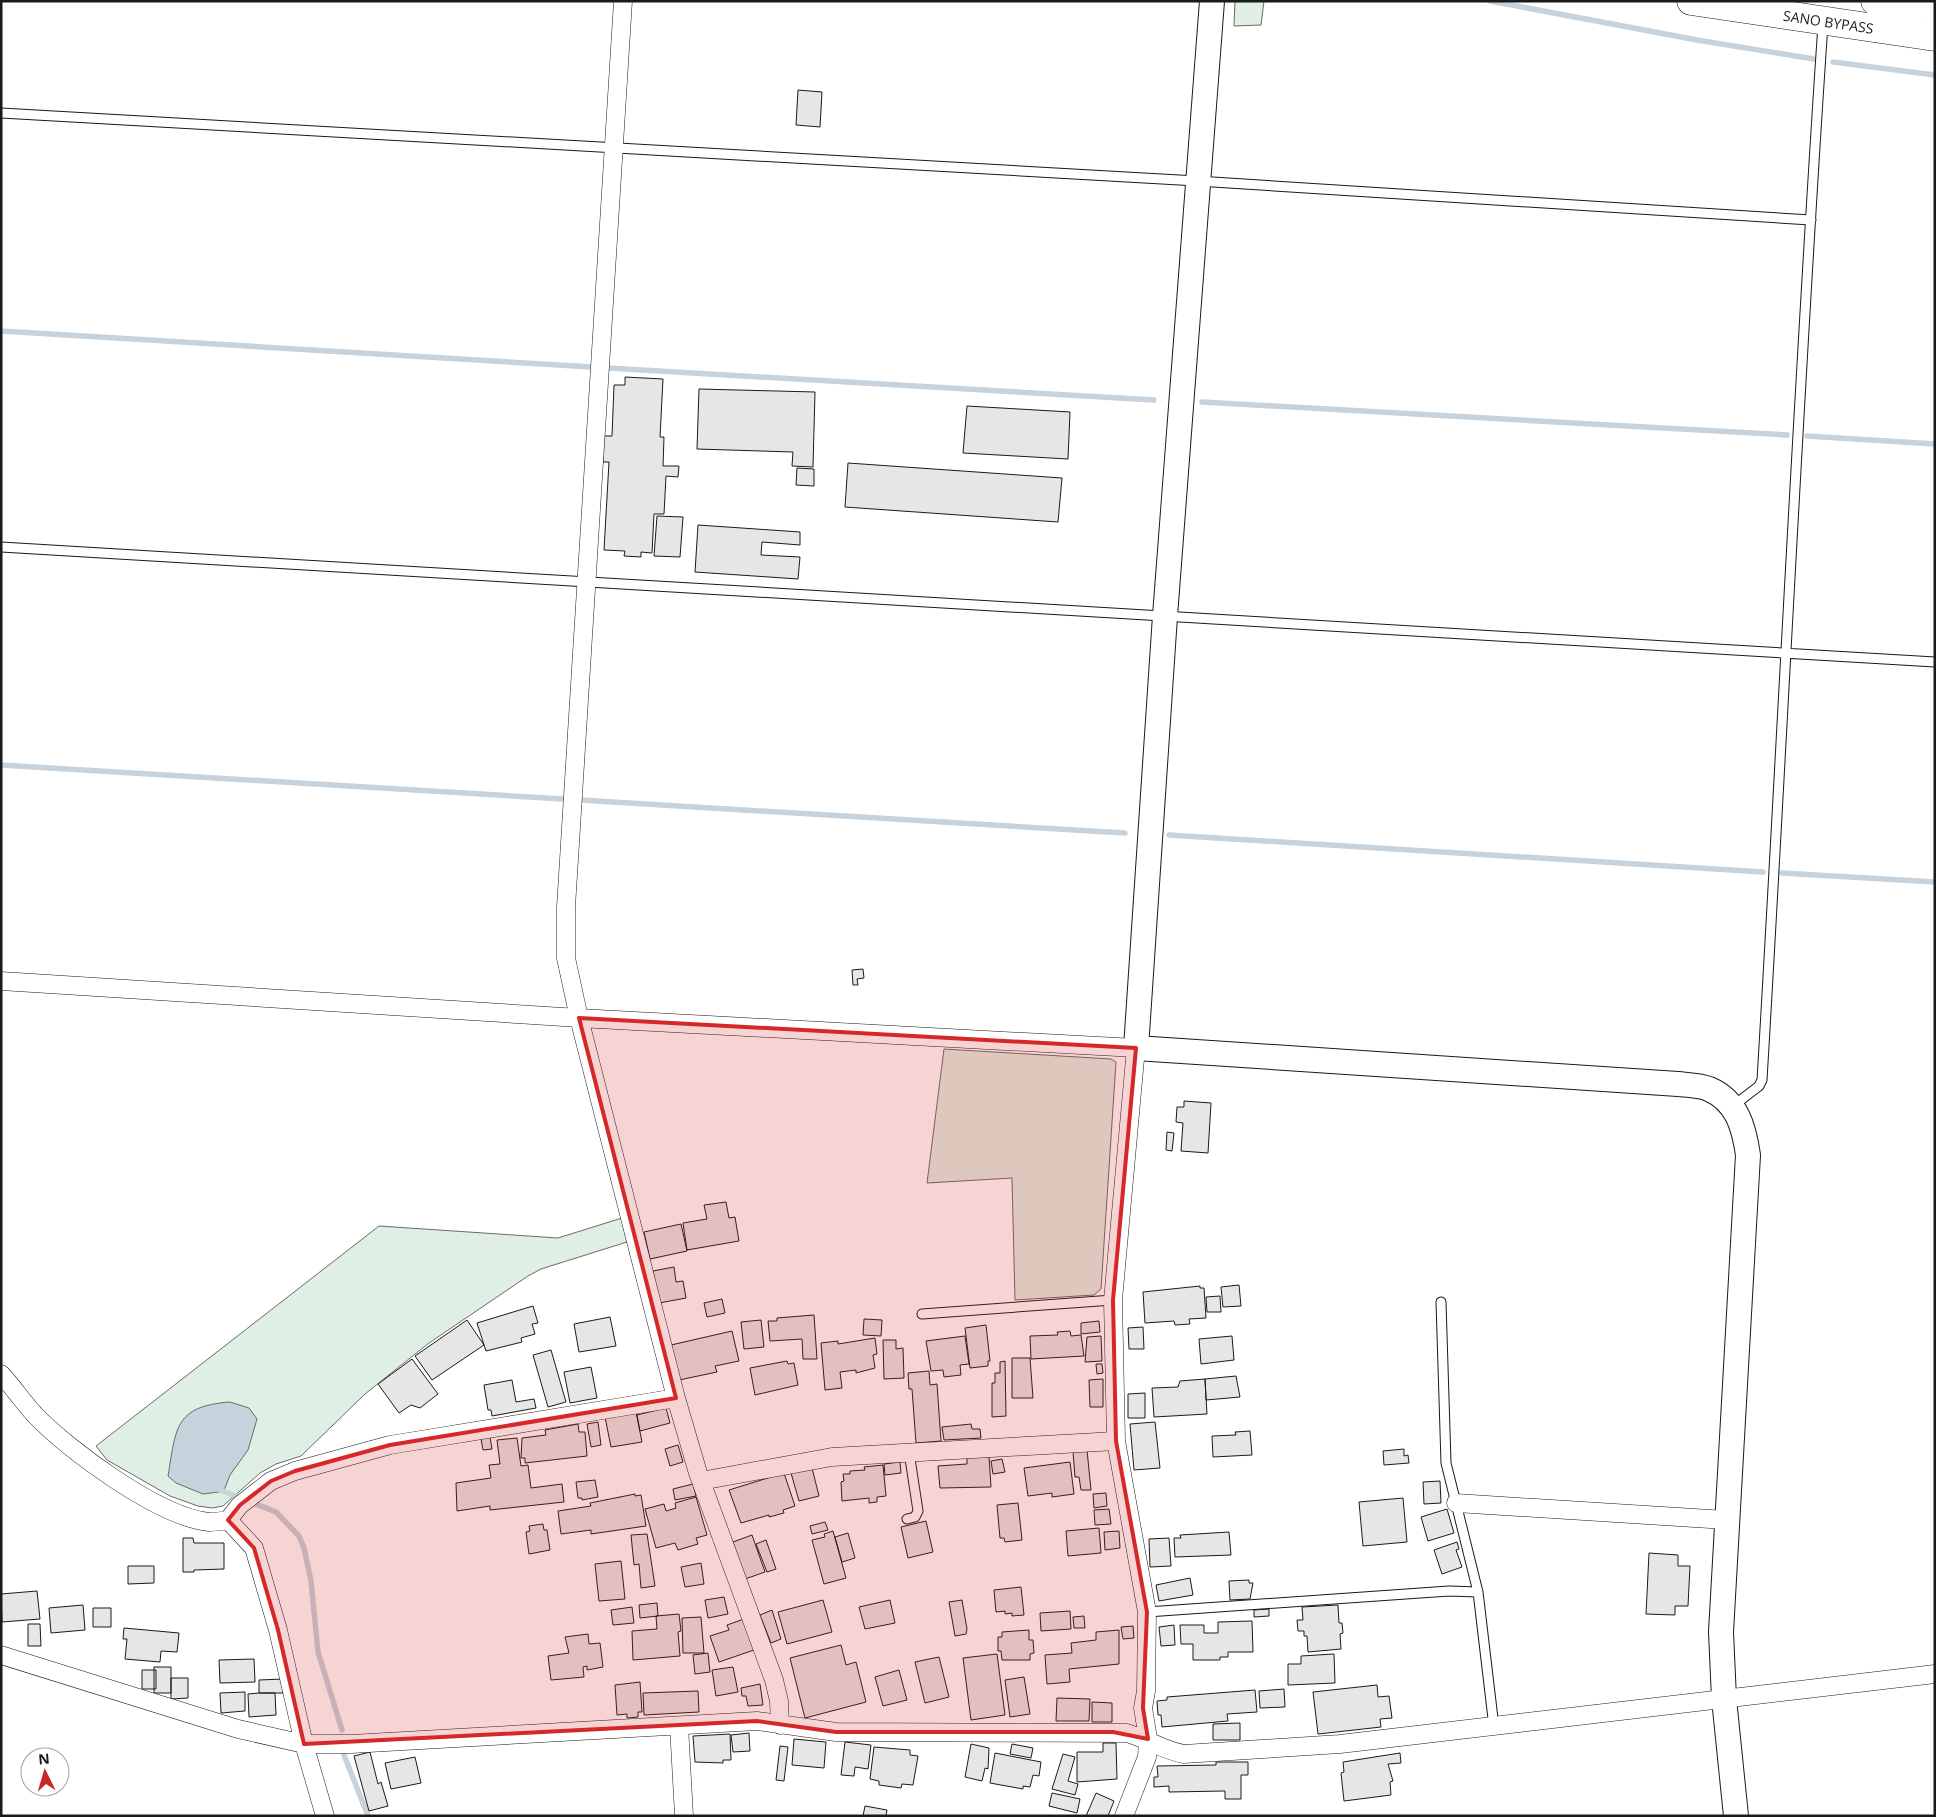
<svg xmlns="http://www.w3.org/2000/svg" width="1936" height="1817" font-family="'Open Sans',sans-serif">
	<rect width="100%" height="100%" fill="#fff"/>
	<path fill="#e0efe3" stroke="#6a6a6a" d="M 1235,1 L 1264,1 L 1261,25 L 1234,26 Z
		M 944,1049 L 1111,1059 L 1116,1062 L 1101,1289 L 1094,1295 L 1015,1300 L 1012,1178 L 927,1183 Z
		M 622,1218 L 627,1242 L 541,1269 L 528,1276 L 429,1343 L 365,1394 L 301,1456 L 276,1464 L 260,1473 L 223,1506 L 212,1508 L 198,1506 L 170,1496 L 107,1460 L 96,1446 L 379,1226 L 558,1238 Z"/>
	<path fill="#c6d2dc" stroke="#6a6a6a" d="M 230,1402 L 249,1408 L 257,1419 L 248,1450 L 230,1475 L 225,1488 L 219,1492 L 203,1494 L 176,1483 L 168,1476 C 176,1429 174,1406 230,1402 Z"/>
	<g fill="none" stroke-linecap="round" stroke-linejoin="round">
		<path stroke="#c6d2dc" stroke-width="5.5" d="M 1490,1 L 1697,40 L 1814,59
			M 1833,62 L 1935,75
			M 1,331 L 592,367
			M 608,368 L 1154,400
			M 1202,402 L 1787,435
			M 1807,436 L 1935,444
			M 1,765 L 563,799
			M 580,800 L 1125,833
			M 1169,835 L 1763,872
			M 1782,873 L 1935,882
			M 216,1486 L 218,1489 L 276,1512 L 299,1536 L 304,1548 L 311,1581 L 318,1652 L 342,1730
			M 344,1755 L 368,1816"/>
	</g>
	<path fill="#e6e6e6" stroke="#1a1a1a" d="M 798,90 L 822,92 L 820,127 L 796,125 Z
		M 625,377 L 663,379 L 660,437 L 664,437 L 663,466 L 679,466 L 678,477 L 666,476 L 664,514 L 654,514 L 652,553 L 641,552 L 641,557 L 624,556 L 625,551 L 604,550 L 609,462 L 603,462 L 604,436 L 612,436 L 614,385 L 625,385 Z
		M 699,389 L 815,392 L 813,467 L 792,466 L 793,452 L 697,449 Z
		M 967,406 L 1070,412 L 1068,459 L 963,453 Z
		M 848,463 L 1062,478 L 1058,522 L 845,507 Z
		M 797,468 L 814,469 L 814,486 L 796,485 Z
		M 657,516 L 683,517 L 680,557 L 654,556 Z
		M 698,525 L 800,532 L 800,545 L 762,542 L 761,555 L 800,557 L 798,579 L 695,572 Z
		M 863,969 L 864,978 L 857,979 L 858,985 L 853,985 L 852,970 Z
		M 1184,1101 L 1211,1103 L 1208,1153 L 1181,1151 L 1183,1123 L 1176,1122 L 1177,1107 L 1184,1107 Z
		M 1167,1132 L 1174,1133 L 1172,1151 L 1166,1150 Z
		M 726,1202 L 729,1218 L 735,1217 L 739,1241 L 687,1250 L 683,1223 L 707,1219 L 704,1205 Z
		M 681,1224 L 687,1251 L 650,1259 L 644,1232 Z
		M 674,1267 L 676,1282 L 683,1281 L 686,1298 L 659,1303 L 653,1271 Z
		M 1239,1285 L 1241,1306 L 1223,1307 L 1221,1287 Z
		M 1200,1286 L 1200,1288 L 1204,1288 L 1206,1318 L 1189,1319 L 1190,1324 L 1175,1325 L 1174,1321 L 1145,1323 L 1143,1292 Z
		M 1220,1296 L 1221,1312 L 1207,1312 L 1206,1297 Z
		M 722,1299 L 725,1313 L 707,1317 L 704,1303 Z
		M 533,1306 L 538,1323 L 532,1324 L 535,1334 L 521,1338 L 522,1342 L 486,1351 L 477,1323 Z
		M 814,1315 L 817,1359 L 803,1359 L 802,1339 L 770,1341 L 768,1321 L 777,1321 L 777,1318 Z
		M 610,1317 L 616,1346 L 579,1352 L 574,1324 Z
		M 864,1319 L 882,1320 L 881,1336 L 863,1335 Z
		M 467,1320 L 484,1345 L 432,1380 L 415,1356 Z
		M 761,1320 L 764,1347 L 744,1349 L 741,1322 Z
		M 1099,1321 L 1100,1332 L 1081,1334 L 1081,1323 Z
		M 986,1325 L 990,1361 L 988,1361 L 988,1366 L 970,1368 L 965,1328 Z
		M 1143,1327 L 1144,1349 L 1129,1349 L 1128,1328 Z
		M 732,1331 L 739,1361 L 715,1366 L 717,1372 L 679,1380 L 671,1345 Z
		M 1070,1331 L 1071,1336 L 1081,1335 L 1084,1356 L 1031,1359 L 1030,1336 L 1058,1335 L 1057,1332 Z
		M 965,1336 L 969,1364 L 960,1365 L 961,1375 L 944,1377 L 943,1370 L 931,1371 L 926,1341 Z
		M 1101,1336 L 1102,1361 L 1085,1362 L 1087,1337 Z
		M 1232,1336 L 1234,1360 L 1201,1364 L 1199,1339 Z
		M 875,1338 L 877,1354 L 873,1355 L 875,1368 L 856,1373 L 856,1370 L 840,1372 L 842,1388 L 825,1390 L 821,1343 L 838,1341 L 838,1344 Z
		M 883,1340 L 896,1340 L 896,1349 L 903,1348 L 904,1378 L 884,1379 Z
		M 551,1350 L 566,1402 L 548,1407 L 533,1355 Z
		M 1012,1358 L 1030,1358 L 1033,1398 L 1012,1398 Z
		M 412,1359 L 438,1394 L 420,1408 L 411,1405 L 399,1413 L 378,1384 Z
		M 787,1361 L 788,1364 L 794,1363 L 798,1385 L 755,1395 L 750,1368 Z
		M 1005,1361 L 1006,1416 L 992,1417 L 992,1383 L 995,1383 L 995,1373 L 1000,1373 L 1000,1362 Z
		M 1096,1364 L 1102,1364 L 1103,1373 L 1097,1374 Z
		M 591,1367 L 597,1398 L 570,1403 L 564,1372 Z
		M 929,1371 L 930,1385 L 937,1384 L 941,1441 L 916,1443 L 912,1389 L 909,1389 L 908,1373 Z
		M 1236,1376 L 1240,1397 L 1206,1400 L 1205,1379 Z
		M 1103,1379 L 1103,1407 L 1090,1407 L 1089,1380 Z
		M 1205,1379 L 1207,1414 L 1154,1417 L 1152,1388 L 1178,1387 L 1180,1381 Z
		M 512,1380 L 516,1402 L 534,1399 L 536,1408 L 492,1416 L 491,1410 L 488,1410 L 484,1385 Z
		M 1145,1393 L 1145,1418 L 1128,1418 L 1128,1394 Z
		M 666,1408 L 670,1423 L 640,1431 L 637,1415 Z
		M 636,1412 L 642,1442 L 611,1447 L 605,1417 Z
		M 598,1422 L 601,1445 L 591,1447 L 587,1424 Z
		M 1155,1422 L 1160,1468 L 1134,1470 L 1130,1424 Z
		M 578,1424 L 579,1432 L 585,1432 L 587,1456 L 525,1463 L 525,1458 L 521,1458 L 522,1438 L 546,1435 L 545,1430 Z
		M 971,1424 L 972,1429 L 980,1429 L 981,1438 L 944,1440 L 942,1427 Z
		M 1250,1431 L 1252,1455 L 1213,1457 L 1212,1436 L 1236,1435 L 1235,1432 Z
		M 490,1437 L 492,1449 L 483,1450 L 481,1439 Z
		M 517,1438 L 521,1466 L 528,1465 L 531,1488 L 562,1484 L 564,1502 L 490,1510 L 490,1506 L 457,1511 L 456,1483 L 491,1478 L 489,1465 L 500,1464 L 497,1440 Z
		M 678,1445 L 683,1462 L 670,1466 L 665,1449 Z
		M 1404,1449 L 1404,1456 L 1408,1455 L 1409,1463 L 1384,1465 L 1383,1451 Z
		M 1087,1450 L 1091,1490 L 1081,1490 L 1079,1477 L 1075,1477 L 1073,1452 Z
		M 989,1456 L 991,1487 L 940,1488 L 938,1466 L 967,1464 L 967,1458 Z
		M 1002,1459 L 1005,1472 L 993,1474 L 991,1461 Z
		M 900,1462 L 901,1473 L 885,1475 L 884,1464 Z
		M 1070,1462 L 1074,1494 L 1052,1497 L 1052,1493 L 1028,1496 L 1024,1468 Z
		M 883,1465 L 886,1496 L 877,1497 L 877,1502 L 869,1503 L 869,1498 L 842,1501 L 841,1482 L 844,1481 L 843,1474 L 850,1474 L 850,1471 L 865,1470 L 864,1467 Z
		M 812,1468 L 819,1496 L 799,1501 L 791,1473 Z
		M 784,1473 L 795,1506 L 783,1510 L 784,1513 L 769,1517 L 769,1515 L 741,1523 L 729,1490 Z
		M 595,1480 L 598,1497 L 582,1500 L 582,1498 L 578,1498 L 576,1482 Z
		M 1440,1481 L 1441,1503 L 1424,1504 L 1423,1482 Z
		M 693,1484 L 696,1496 L 675,1500 L 673,1489 Z
		M 1106,1493 L 1107,1506 L 1094,1508 L 1093,1494 Z
		M 635,1494 L 635,1496 L 641,1495 L 646,1526 L 591,1534 L 591,1530 L 561,1534 L 558,1511 L 591,1506 L 590,1503 Z
		M 696,1497 L 707,1535 L 696,1538 L 698,1544 L 678,1550 L 675,1543 L 656,1548 L 645,1509 L 664,1504 L 666,1511 L 676,1508 L 675,1503 Z
		M 1403,1498 L 1407,1542 L 1363,1546 L 1359,1502 Z
		M 1018,1503 L 1022,1540 L 1005,1542 L 1004,1538 L 1000,1538 L 997,1505 Z
		M 1109,1509 L 1111,1524 L 1095,1525 L 1094,1510 Z
		M 1447,1509 L 1454,1533 L 1428,1541 L 1421,1517 Z
		M 926,1521 L 933,1552 L 908,1558 L 901,1527 Z
		M 825,1522 L 828,1530 L 812,1534 L 810,1526 Z
		M 543,1524 L 544,1530 L 547,1530 L 550,1550 L 529,1554 L 526,1532 L 530,1531 L 529,1526 Z
		M 1099,1528 L 1101,1553 L 1068,1556 L 1066,1531 Z
		M 833,1531 L 846,1578 L 824,1584 L 812,1540 L 825,1537 L 824,1534 Z
		M 1119,1531 L 1120,1548 L 1105,1550 L 1104,1532 Z
		M 1229,1532 L 1231,1555 L 1175,1557 L 1174,1538 L 1181,1538 L 1180,1535 Z
		M 848,1533 L 855,1558 L 842,1562 L 835,1537 Z
		M 647,1534 L 655,1586 L 641,1588 L 639,1564 L 634,1565 L 631,1535 Z
		M 752,1535 L 765,1572 L 745,1579 L 733,1542 Z
		M 183,1538 L 193,1538 L 194,1543 L 224,1543 L 224,1569 L 194,1570 L 194,1572 L 183,1572 Z
		M 1169,1538 L 1171,1566 L 1150,1567 L 1149,1539 Z
		M 766,1540 L 776,1569 L 767,1572 L 756,1544 Z
		M 1457,1542 L 1459,1549 L 1456,1550 L 1462,1567 L 1442,1574 L 1434,1550 Z
		M 1649,1553 L 1678,1555 L 1678,1566 L 1690,1566 L 1688,1606 L 1675,1606 L 1675,1615 L 1646,1614 Z
		M 621,1561 L 625,1599 L 599,1601 L 595,1564 Z
		M 701,1563 L 704,1584 L 685,1587 L 681,1567 Z
		M 128,1566 L 154,1566 L 154,1583 L 128,1584 Z
		M 1190,1578 L 1193,1595 L 1159,1601 L 1156,1585 Z
		M 1249,1580 L 1249,1583 L 1253,1583 L 1250,1599 L 1230,1600 L 1229,1581 Z
		M 1021,1587 L 1024,1615 L 1012,1616 L 1012,1613 L 1005,1614 L 1005,1611 L 996,1612 L 994,1590 Z
		M 37,1591 L 40,1619 L 2,1622 L 1,1594 Z
		M 724,1597 L 728,1614 L 708,1618 L 705,1600 Z
		M 823,1600 L 832,1632 L 787,1644 L 778,1612 Z
		M 890,1600 L 895,1623 L 865,1629 L 859,1607 Z
		M 962,1600 L 967,1629 L 966,1634 L 955,1636 L 949,1602 Z
		M 657,1603 L 658,1616 L 640,1618 L 639,1605 Z
		M 83,1605 L 85,1630 L 51,1633 L 49,1608 Z
		M 1338,1605 L 1339,1623 L 1342,1623 L 1343,1633 L 1340,1634 L 1341,1649 L 1308,1652 L 1307,1636 L 1304,1636 L 1304,1631 L 1298,1631 L 1297,1620 L 1303,1620 L 1302,1607 Z
		M 632,1607 L 634,1623 L 613,1625 L 611,1610 Z
		M 93,1608 L 111,1608 L 111,1627 L 93,1627 Z
		M 1269,1609 L 1269,1616 L 1254,1617 L 1254,1610 Z
		M 772,1610 L 781,1639 L 771,1643 L 760,1615 Z
		M 1070,1611 L 1071,1629 L 1041,1631 L 1040,1613 Z
		M 679,1614 L 681,1631 L 678,1632 L 680,1656 L 633,1660 L 632,1631 L 657,1629 L 656,1616 Z
		M 1084,1616 L 1085,1628 L 1074,1628 L 1073,1617 Z
		M 701,1617 L 704,1653 L 683,1653 L 682,1618 Z
		M 744,1619 L 754,1650 L 719,1662 L 710,1636 L 729,1630 L 727,1625 Z
		M 1252,1621 L 1253,1652 L 1228,1652 L 1228,1657 L 1220,1657 L 1220,1660 L 1193,1660 L 1193,1644 L 1181,1644 L 1180,1625 L 1204,1625 L 1204,1633 L 1218,1633 L 1218,1622 Z
		M 28,1624 L 40,1624 L 41,1646 L 28,1646 Z
		M 1174,1625 L 1175,1645 L 1161,1646 L 1159,1627 Z
		M 1133,1626 L 1134,1638 L 1123,1639 L 1121,1627 Z
		M 124,1628 L 179,1633 L 177,1652 L 161,1651 L 160,1662 L 125,1659 L 127,1639 L 123,1639 Z
		M 1029,1630 L 1029,1640 L 1033,1640 L 1034,1653 L 1030,1654 L 1030,1660 L 1002,1660 L 1001,1651 L 998,1651 L 998,1637 L 1002,1637 L 1002,1632 Z
		M 1119,1630 L 1119,1664 L 1069,1669 L 1070,1682 L 1047,1684 L 1045,1655 L 1072,1653 L 1071,1643 L 1096,1640 L 1096,1632 Z
		M 588,1634 L 589,1644 L 600,1643 L 603,1667 L 587,1670 L 587,1666 L 583,1667 L 584,1677 L 551,1680 L 548,1656 L 569,1653 L 565,1637 Z
		M 841,1645 L 846,1665 L 856,1662 L 866,1702 L 805,1718 L 790,1658 Z
		M 708,1653 L 710,1672 L 695,1674 L 693,1655 Z
		M 997,1654 L 1005,1715 L 971,1720 L 963,1658 Z
		M 1334,1654 L 1335,1683 L 1288,1685 L 1288,1664 L 1301,1664 L 1301,1656 Z
		M 939,1657 L 949,1697 L 925,1703 L 915,1662 Z
		M 254,1659 L 255,1682 L 220,1683 L 219,1660 Z
		M 154,1667 L 171,1667 L 171,1693 L 154,1693 Z
		M 733,1667 L 738,1692 L 716,1696 L 712,1670 Z
		M 142,1670 L 156,1670 L 156,1689 L 142,1689 Z
		M 899,1670 L 907,1700 L 883,1706 L 875,1677 Z
		M 1024,1677 L 1030,1714 L 1010,1717 L 1005,1680 Z
		M 171,1678 L 188,1678 L 188,1698 L 171,1699 Z
		M 283,1679 L 283,1693 L 259,1693 L 259,1680 Z
		M 640,1682 L 642,1712 L 638,1712 L 638,1717 L 627,1718 L 627,1714 L 617,1715 L 615,1685 Z
		M 760,1684 L 763,1705 L 748,1706 L 746,1696 L 742,1696 L 741,1688 Z
		M 1377,1685 L 1378,1697 L 1389,1696 L 1392,1718 L 1380,1719 L 1381,1727 L 1318,1734 L 1313,1692 Z
		M 1284,1689 L 1285,1707 L 1260,1708 L 1259,1691 Z
		M 1255,1690 L 1257,1712 L 1227,1714 L 1228,1721 L 1162,1727 L 1161,1715 L 1158,1715 L 1157,1701 L 1167,1700 L 1167,1697 Z
		M 698,1691 L 699,1712 L 644,1715 L 643,1693 Z
		M 245,1692 L 245,1711 L 221,1713 L 220,1693 Z
		M 259,1693 L 275,1693 L 276,1715 L 249,1717 L 248,1694 Z
		M 1057,1698 L 1090,1699 L 1089,1721 L 1056,1721 Z
		M 1092,1702 L 1112,1703 L 1112,1722 L 1092,1722 Z
		M 1240,1723 L 1240,1740 L 1213,1740 L 1213,1724 Z
		M 749,1733 L 750,1751 L 733,1752 L 731,1735 Z
		M 730,1734 L 731,1760 L 723,1760 L 723,1763 L 695,1762 L 693,1736 Z
		M 794,1739 L 826,1742 L 824,1768 L 792,1765 Z
		M 845,1742 L 871,1745 L 868,1769 L 855,1767 L 854,1776 L 841,1775 Z
		M 1103,1743 L 1116,1743 L 1117,1779 L 1077,1782 L 1077,1752 L 1103,1752 Z
		M 971,1744 L 989,1748 L 988,1769 L 985,1768 L 982,1781 L 965,1777 Z
		M 1012,1744 L 1033,1748 L 1031,1758 L 1010,1754 Z
		M 780,1746 L 788,1747 L 784,1781 L 776,1780 Z
		M 874,1747 L 910,1750 L 910,1755 L 918,1756 L 913,1785 L 902,1784 L 901,1788 L 879,1785 L 879,1781 L 870,1779 Z
		M 370,1752 L 378,1784 L 381,1782 L 388,1806 L 369,1811 L 354,1756 Z
		M 995,1753 L 1041,1762 L 1039,1776 L 1033,1775 L 1030,1787 L 1023,1786 L 1023,1789 L 990,1783 Z
		M 1400,1753 L 1401,1763 L 1388,1764 L 1393,1781 L 1390,1782 L 1391,1795 L 1344,1801 L 1341,1773 L 1344,1772 L 1343,1762 Z
		M 1063,1754 L 1075,1757 L 1068,1781 L 1078,1784 L 1075,1795 L 1052,1789 Z
		M 415,1757 L 421,1783 L 391,1789 L 385,1763 Z
		M 1216,1762 L 1248,1762 L 1248,1775 L 1241,1775 L 1241,1799 L 1225,1799 L 1225,1791 L 1169,1792 L 1169,1786 L 1154,1787 L 1154,1777 L 1158,1777 L 1157,1766 L 1216,1765 Z
		M 1052,1793 L 1080,1799 L 1077,1813 L 1049,1806 Z
		M 1096,1793 L 1114,1801 L 1108,1816 L 1086,1816 Z
		M 865,1806 L 887,1810 L 886,1816 L 863,1816 Z"/>
	<g fill="none" stroke-linecap="round" stroke-linejoin="round">
		<defs>
			<path id="lane" d="M 1,113 L 1197,181 L 1811,220
				M 1,547 L 1935,662
				M 1733,1106 L 1759,1086 L 1762,1080 C 1783,728 1799,376 1823,24
				M 1441,1302 L 1446,1463 L 1478,1592 L 1494,1727
				M 922,1314 L 1113,1300
				M 907,1519 L 915,1517 L 918,1511 L 909,1452
				M 1147,1612 L 1449,1591 L 1478,1592"/>
			<path id="street" d="M 623,1 L 566,907 L 566,958 L 579,1018 L 676,1398 L 698,1473 L 774,1680 L 779,1701 L 780,1725
				M 1,981 L 579,1018 L 1136,1048 L 1113,1300 L 1116,1441 L 1147,1612 L 1146,1691 L 1143,1708 L 1148,1739 L 1147,1757 L 1124,1816
				M 1,1374 C 13,1387 23,1402 35,1415 C 70,1451 159,1517 209,1522 C 215,1522 222,1521 228,1520 L 240,1505 L 271,1481 L 295,1471 L 390,1445 L 676,1398
				M 701,1481 L 832,1457 L 1116,1441
				M 1456,1503 L 1726,1520
				M 228,1520 L 254,1548 L 278,1630 L 304,1744 L 325,1816
				M 1,1655 L 238,1729 L 304,1744 L 351,1744 L 757,1721 L 836,1732 L 1127,1733 C 1147,1739 1165,1751 1184,1754 L 1340,1744 L 1935,1674
				M 679,1726 L 684,1816"/>
			<path id="secondary" d="M 1212,1 L 1165,616 L 1136,1048 L 1678,1084 C 1687,1085 1700,1085 1709,1089 C 1737,1101 1744,1127 1748,1155 L 1721,1632 L 1724,1699 L 1736,1816"/>
			<g id="highway">
				<path id="s1" d="M 1691,1 L 1935,37"/>
				<path d="M 1875,1 L 1935,9"/>
			</g>
		</defs>
		<use href="#lane" stroke="#1a1a1a" stroke-width="11"/>
		<use href="#street" stroke="#1a1a1a" stroke-width="19"/>
		<use href="#secondary" stroke="#1a1a1a" stroke-width="26"/>
		<use href="#highway" stroke="#1a1a1a" stroke-width="29"/>
		<use href="#lane" stroke="#fff" stroke-width="9"/>
		<use href="#street" stroke="#fff" stroke-width="18"/>
		<use href="#secondary" stroke="#fff" stroke-width="24"/>
		<use href="#highway" stroke="#fff" stroke-width="28"/>
	</g>
	<path fill="#d62828" fill-opacity="0.2" stroke="#d62828" stroke-width="4" stroke-linejoin="round" d="M 579,1018 L 1136,1048 L 1113,1300 L 1116,1441 L 1147,1612 L 1143,1708 L 1148,1739 L 1113,1732 L 836,1732 L 757,1721 L 304,1744 L 278,1630 L 254,1548 L 228,1520 L 240,1505 L 271,1481 L 295,1471 L 390,1445 L 676,1398 Z"/>
	<g text-anchor="middle" dominant-baseline="central" stroke-width="4" stroke-linejoin="round" paint-order="stroke">
		<g font-size="14" fill="#1a1a1a" stroke="#fff">
			<text stroke="none"><textPath href="#s1" startOffset="139">SANO BYPASS</textPath></text>
		</g>
	</g>
	<rect width="1936" height="1817" fill="none" stroke="#1a1a1a" stroke-width="5"/>
	<g transform="translate(45 1772) rotate(355)"><circle r="24" fill="#ffffff" stroke="#a3a3a3"/>
	<path d="M0-4L9 19L0 12L-9 19Z" fill="#c62828"/>
	<text y="-8" font-size="14" font-weight="bold" text-anchor="middle" fill="#1a1a1a">N</text>
	</g>
</svg>
